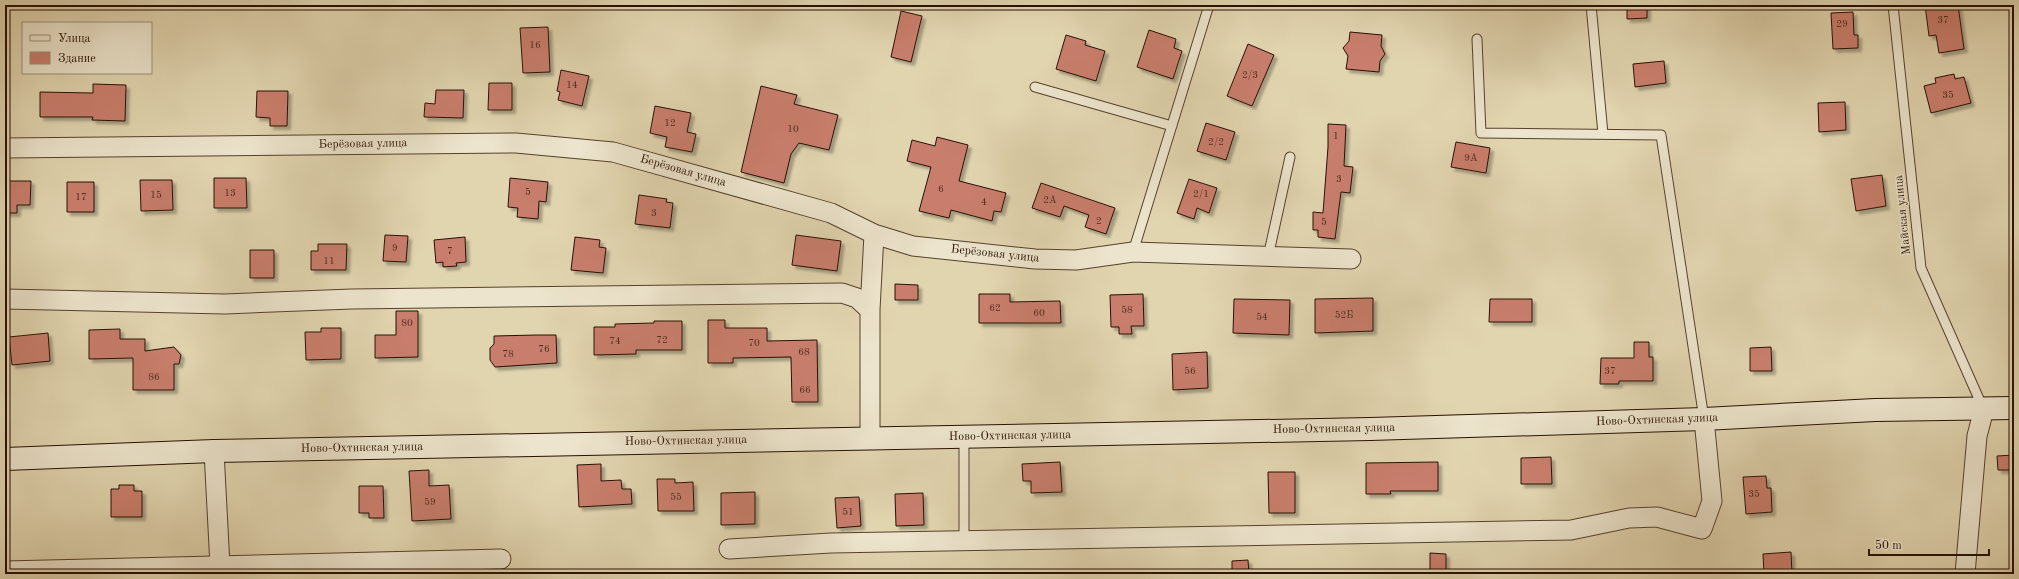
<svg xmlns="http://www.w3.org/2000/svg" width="2019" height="579" font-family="'Old Standard TT',serif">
	<defs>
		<filter id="shadow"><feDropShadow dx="3.5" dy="3.5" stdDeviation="1" flood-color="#0004"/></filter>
	</defs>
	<rect width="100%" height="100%" fill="#e1d5b0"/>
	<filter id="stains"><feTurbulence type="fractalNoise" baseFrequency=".005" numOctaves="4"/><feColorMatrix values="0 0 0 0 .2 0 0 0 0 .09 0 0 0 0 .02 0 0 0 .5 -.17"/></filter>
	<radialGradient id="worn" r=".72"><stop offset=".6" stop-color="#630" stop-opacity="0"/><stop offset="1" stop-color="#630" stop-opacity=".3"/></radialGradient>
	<path fill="#c97e6d" stroke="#271001" filter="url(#shadow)" d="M 1627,5 L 1647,5 L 1647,18 L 1627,19 Z
		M 1925,5 L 1958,5 L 1964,49 L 1939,53 L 1936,35 L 1929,36 Z
		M 901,11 L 922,16 L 911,62 L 891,57 Z
		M 1853,12 L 1854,35 L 1858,35 L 1858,48 L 1833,49 L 1831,13 Z
		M 548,27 L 550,72 L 523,73 L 520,28 Z
		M 1149,30 L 1176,39 L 1174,48 L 1182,51 L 1173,79 L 1137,67 Z
		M 1350,32 L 1382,35 L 1381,46 L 1385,54 L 1380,61 L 1379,72 L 1346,69 L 1348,56 L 1343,48 L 1349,41 Z
		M 1066,35 L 1086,41 L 1085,45 L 1105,51 L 1096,81 L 1056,69 Z
		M 1248,44 L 1274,55 L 1252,106 L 1227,96 Z
		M 1664,61 L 1666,83 L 1635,87 L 1633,64 Z
		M 561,70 L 589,76 L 582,106 L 558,100 L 560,92 L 557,91 Z
		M 1954,74 L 1955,79 L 1964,77 L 1971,103 L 1931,113 L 1924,86 L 1936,83 L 1935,78 Z
		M 489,83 L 512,83 L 512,110 L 488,110 Z
		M 93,84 L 126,85 L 125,121 L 92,120 L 93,117 L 40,117 L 40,92 L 93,93 Z
		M 761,86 L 797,95 L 794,104 L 838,115 L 829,150 L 799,143 L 791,154 L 784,183 L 741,172 Z
		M 436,90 L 464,90 L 463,118 L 424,117 L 425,103 L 435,104 Z
		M 257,91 L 288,91 L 287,126 L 270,126 L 270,118 L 256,117 Z
		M 1845,102 L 1846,130 L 1819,132 L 1818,103 Z
		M 655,106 L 691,113 L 687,132 L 696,134 L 692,152 L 665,147 L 667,137 L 650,133 Z
		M 1206,123 L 1235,132 L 1226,160 L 1197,151 Z
		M 1328,124 L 1346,125 L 1344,166 L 1353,167 L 1350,193 L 1341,192 L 1335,239 L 1318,237 L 1318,230 L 1313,230 L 1313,212 L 1323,213 L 1328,147 Z
		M 937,137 L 968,145 L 959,181 L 1006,193 L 1001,212 L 994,211 L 992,221 L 951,210 L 949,218 L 919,211 L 931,167 L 907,161 L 912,140 L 935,146 Z
		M 1456,142 L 1490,148 L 1486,173 L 1451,167 Z
		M 1882,175 L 1886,206 L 1856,211 L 1851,179 Z
		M 214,178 L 246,178 L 247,208 L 214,208 Z
		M 510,178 L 548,182 L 546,202 L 539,201 L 538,219 L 517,217 L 518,208 L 508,207 Z
		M 1189,179 L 1217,188 L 1209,213 L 1197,208 L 1194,219 L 1177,213 Z
		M 140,180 L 172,180 L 173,210 L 141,211 Z
		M 5,181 L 31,181 L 30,205 L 17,205 L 17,213 L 5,213 Z
		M 67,182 L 94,182 L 94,212 L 67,212 Z
		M 1041,183 L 1115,208 L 1106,234 L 1085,227 L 1089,215 L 1064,206 L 1060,217 L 1032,208 Z
		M 639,195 L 667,199 L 666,202 L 673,203 L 670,228 L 635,224 Z
		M 385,235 L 408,236 L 406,262 L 383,261 Z
		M 796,235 L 841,241 L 837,271 L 792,265 Z
		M 465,237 L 466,262 L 456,263 L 457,266 L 443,267 L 443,262 L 436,263 L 434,240 Z
		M 575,237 L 600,240 L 599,247 L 606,248 L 603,273 L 571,270 Z
		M 318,244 L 347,244 L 346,270 L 311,270 L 311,251 L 318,251 Z
		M 250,250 L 274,250 L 274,278 L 250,278 Z
		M 895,284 L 918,285 L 918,300 L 895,300 Z
		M 979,294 L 1010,294 L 1010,302 L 1060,301 L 1061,323 L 979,323 Z
		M 1143,294 L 1144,326 L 1131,326 L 1132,334 L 1119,334 L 1119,327 L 1111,327 L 1110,295 Z
		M 1373,298 L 1373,331 L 1315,333 L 1315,299 Z
		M 1234,299 L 1290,300 L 1289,335 L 1233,333 Z
		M 1490,299 L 1532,299 L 1532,322 L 1489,322 Z
		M 396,311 L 418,311 L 418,357 L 375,358 L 375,335 L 396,335 Z
		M 708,320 L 725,320 L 725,328 L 767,328 L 767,341 L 817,340 L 818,402 L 792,402 L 791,357 L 733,358 L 733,363 L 708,363 Z
		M 654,321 L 682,321 L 682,350 L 636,350 L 636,354 L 594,355 L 594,327 L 615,327 L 615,324 L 654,323 Z
		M 321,328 L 341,328 L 341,359 L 306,360 L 305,332 L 321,332 Z
		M 120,329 L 120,339 L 145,339 L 145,351 L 174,347 L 181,355 L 179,364 L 174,364 L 174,390 L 133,390 L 133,358 L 89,359 L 89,330 Z
		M 48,333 L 50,361 L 12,365 L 9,337 Z
		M 537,335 L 556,335 L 557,363 L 495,367 L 490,360 L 490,348 L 494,344 L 494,336 Z
		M 1634,342 L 1649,342 L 1649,357 L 1653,357 L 1653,381 L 1619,381 L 1619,384 L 1600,384 L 1601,358 L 1634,358 Z
		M 1771,347 L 1772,371 L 1750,371 L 1750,348 Z
		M 1207,352 L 1208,388 L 1173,390 L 1172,354 Z
		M 2014,455 L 2014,470 L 1998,470 L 1997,456 Z
		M 1551,457 L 1552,484 L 1521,484 L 1521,458 Z
		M 1060,462 L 1062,492 L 1031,493 L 1031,481 L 1023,481 L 1022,464 Z
		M 1438,462 L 1438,491 L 1390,491 L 1391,494 L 1366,494 L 1366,463 Z
		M 601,464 L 601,481 L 621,480 L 622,489 L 631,489 L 632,504 L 579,507 L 577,465 Z
		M 429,470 L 429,486 L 449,485 L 451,519 L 412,521 L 409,471 Z
		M 1268,472 L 1295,472 L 1295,513 L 1269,513 Z
		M 1766,476 L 1767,488 L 1771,488 L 1772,512 L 1746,514 L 1743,477 Z
		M 657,479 L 675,479 L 675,483 L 693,482 L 694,511 L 658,511 Z
		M 119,485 L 134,485 L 134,491 L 142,491 L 142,517 L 111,517 L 111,489 L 119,489 Z
		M 359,486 L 383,486 L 384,518 L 369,518 L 369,513 L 359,513 Z
		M 755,492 L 755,524 L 721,525 L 721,493 Z
		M 923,493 L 924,525 L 896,526 L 895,494 Z
		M 859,497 L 861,526 L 837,528 L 835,498 Z
		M 1791,552 L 1792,574 L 1764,574 L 1763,554 Z
		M 1430,553 L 1446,554 L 1446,574 L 1430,574 Z
		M 1248,560 L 1249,574 L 1232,574 L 1232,561 Z"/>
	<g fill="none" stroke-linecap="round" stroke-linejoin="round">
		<defs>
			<path id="lane" d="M 1591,5 L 1603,134
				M 1893,5 L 1921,268 L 1983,408
				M 1477,39 L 1481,133 L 1661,135 L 1704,419
				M 1035,87 L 1172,126
				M 1133,252 L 1209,5
				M 1268,257 L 1290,157
				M 964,542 L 964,437"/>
			<path id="street" d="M 5,148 L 516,143 L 613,152 L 831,213 L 874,234 L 913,246 L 1035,259 L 1076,260 L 1133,252 L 1351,259
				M 5,299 L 225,304 L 352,299 L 842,293 L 857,298 L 870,310 L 870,437
				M 870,310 L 874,234
				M 214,451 L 220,566
				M 729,549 L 831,543 L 1571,530 L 1629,518 L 1657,517 L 1702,529 L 1712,501 L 1704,419
				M 5,571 L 501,559
				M 1965,574 L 1977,436 L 1984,409"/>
			<path id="secondary" d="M 5,459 L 214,451 L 1370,429 L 1704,419 L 1875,410 L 2014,408"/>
		</defs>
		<use href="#lane" stroke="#56412d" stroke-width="11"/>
		<use href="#street" stroke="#56412d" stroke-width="21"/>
		<use href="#secondary" stroke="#271001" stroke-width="24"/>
		<use href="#lane" stroke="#ece4cc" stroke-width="9"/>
		<use href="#street" stroke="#ece4cc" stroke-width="19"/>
		<use href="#secondary" stroke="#ece4cc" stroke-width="22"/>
	</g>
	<g text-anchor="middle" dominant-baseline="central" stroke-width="3" stroke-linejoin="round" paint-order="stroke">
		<g font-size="10" fill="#502c1c">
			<text x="1943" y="20">37</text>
			<text x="1842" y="24">29</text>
			<text x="535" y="45">16</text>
			<text x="1250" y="75">2/3</text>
			<text x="572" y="85">14</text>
			<text x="1948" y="95">35</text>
			<text x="670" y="123">12</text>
			<text x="793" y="129">10</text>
			<text x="1336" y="136">1</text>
			<text x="1216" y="142">2/2</text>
			<text x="1471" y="158">9А</text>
			<text x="1339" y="179">3</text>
			<text x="941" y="189">6</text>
			<text x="528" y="192">5</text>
			<text x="230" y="193">13</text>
			<text x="1201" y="194">2/1</text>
			<text x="156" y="195">15</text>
			<text x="81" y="197">17</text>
			<text x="1050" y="200">2А</text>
			<text x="984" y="202">4</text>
			<text x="654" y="213">3</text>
			<text x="1099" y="221">2</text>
			<text x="1324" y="222">5</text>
			<text x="395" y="248">9</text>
			<text x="450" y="251">7</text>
			<text x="329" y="261">11</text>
			<text x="995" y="308">62</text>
			<text x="1127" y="310">58</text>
			<text x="1039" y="313">60</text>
			<text x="1344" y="315">52Б</text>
			<text x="1262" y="317">54</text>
			<text x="407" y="323">80</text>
			<text x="662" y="340">72</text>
			<text x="615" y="341">74</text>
			<text x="754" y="343">70</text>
			<text x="544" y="349">76</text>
			<text x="804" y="352">68</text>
			<text x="508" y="354">78</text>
			<text x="1190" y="371">56</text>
			<text x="1610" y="371">37</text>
			<text x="154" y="377">86</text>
			<text x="805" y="390">66</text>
			<text x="1754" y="494">35</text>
			<text x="676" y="497">55</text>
			<text x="430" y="502">59</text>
			<text x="848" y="512">51</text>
		</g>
		<g font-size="12" fill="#271001" stroke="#ece4cc">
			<text transform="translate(363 144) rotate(-1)">Берёзовая улица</text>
			<text transform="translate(683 171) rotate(16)">Берёзовая улица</text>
			<text transform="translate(1903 215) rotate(-96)">Майская улица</text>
			<text transform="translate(995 254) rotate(6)">Берёзовая улица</text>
			<text transform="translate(1657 420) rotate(-2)">Ново-Охтинская улица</text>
			<text transform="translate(1334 429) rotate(-1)">Ново-Охтинская улица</text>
			<text transform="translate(1010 436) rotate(-1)">Ново-Охтинская улица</text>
			<text transform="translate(686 441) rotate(-1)">Ново-Охтинская улица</text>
			<text transform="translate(362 448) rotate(-1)">Ново-Охтинская улица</text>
		</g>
	</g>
	<rect width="2019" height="579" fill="none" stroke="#e1d5b0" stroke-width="20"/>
	<rect x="6" y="6" width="2007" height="567" fill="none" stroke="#271001" stroke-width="2"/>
	<rect x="10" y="10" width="1999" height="559" fill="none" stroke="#271001"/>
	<rect x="22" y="22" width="130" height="52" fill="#ece4cc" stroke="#9d8f7b"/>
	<rect x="30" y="35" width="20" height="6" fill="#ece4cc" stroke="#9d8f7b"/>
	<text x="58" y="42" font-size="12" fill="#271001">Улица</text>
	<rect x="30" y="52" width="20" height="12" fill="#c97e6d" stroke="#9d8f7b"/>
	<text x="58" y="62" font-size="12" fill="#271001">Здание</text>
	<path d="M1869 549v6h120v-6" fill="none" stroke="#271001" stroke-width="2"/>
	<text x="1875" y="549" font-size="12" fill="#271001" stroke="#ece4cc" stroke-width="3" paint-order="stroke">50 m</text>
	<rect width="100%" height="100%" filter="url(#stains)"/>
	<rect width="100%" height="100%" fill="url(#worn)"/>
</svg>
